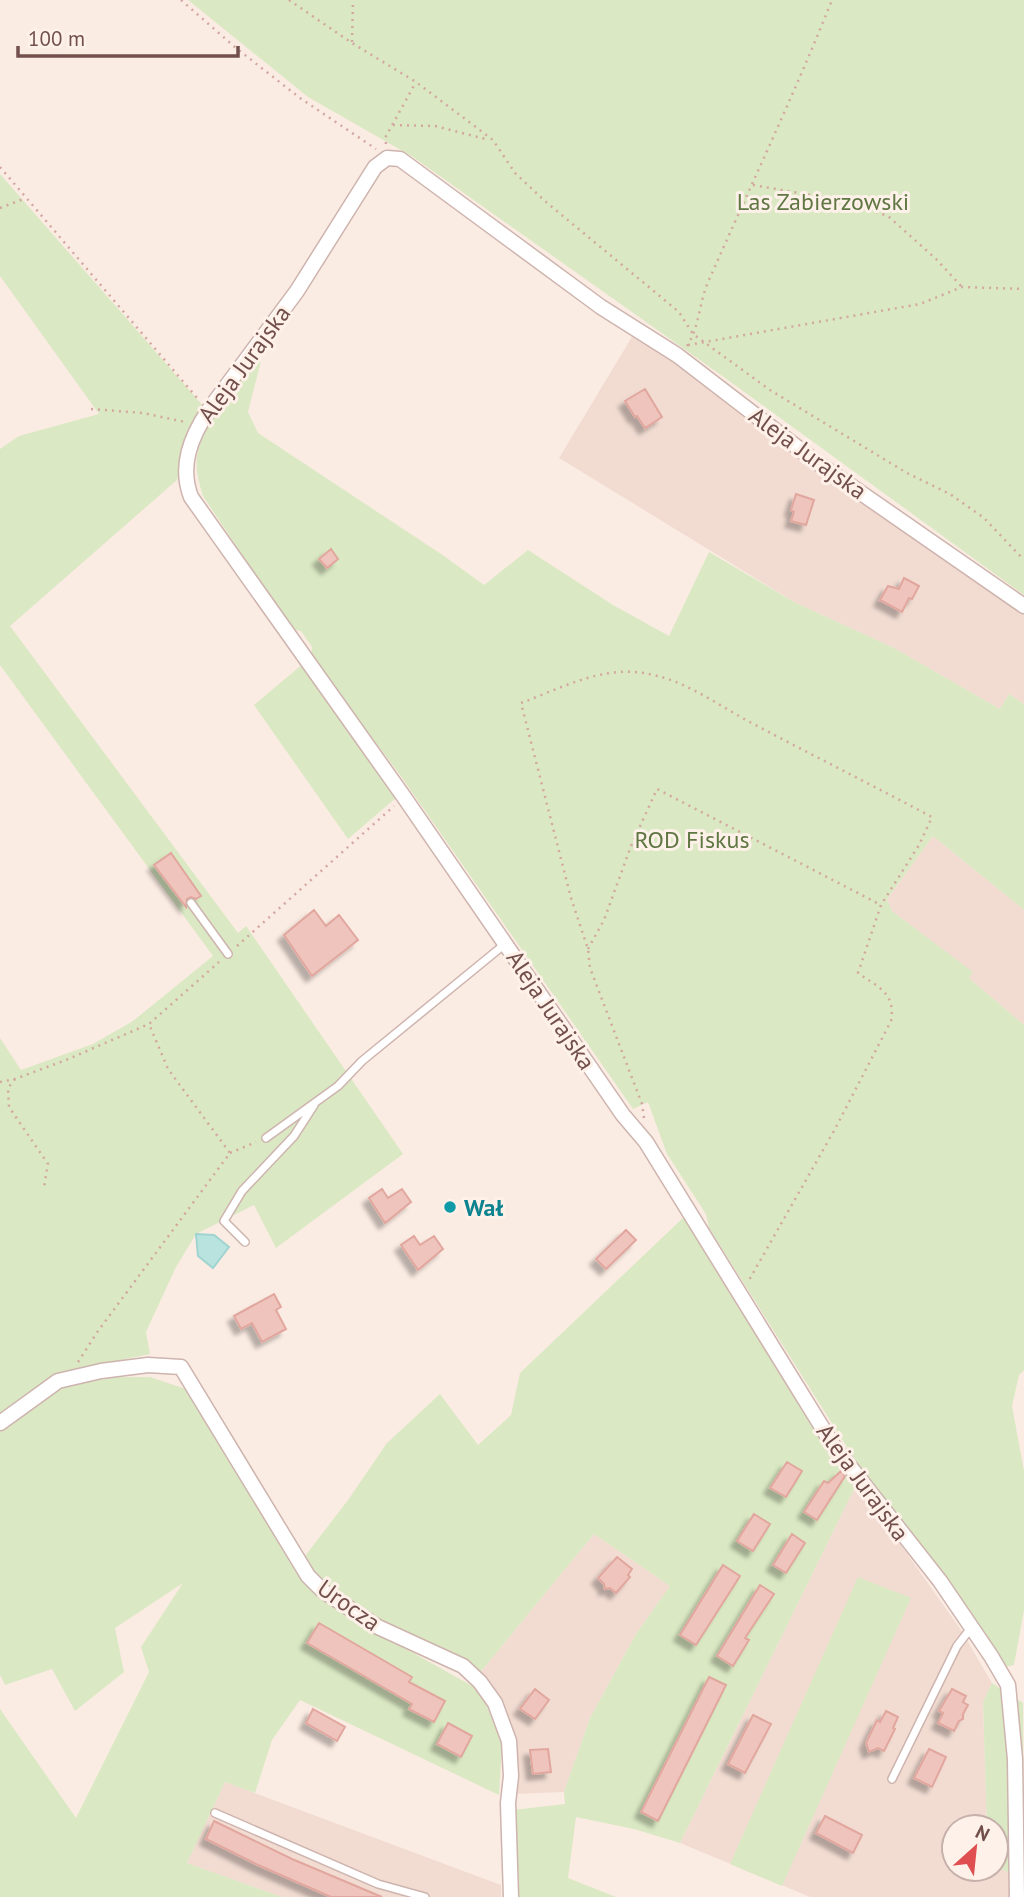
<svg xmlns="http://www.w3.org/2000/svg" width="1024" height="1897" font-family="'PT Sans',sans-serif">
	<defs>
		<filter id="shadow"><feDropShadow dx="-6" dy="6" stdDeviation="2" flood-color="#0004"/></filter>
	</defs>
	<rect width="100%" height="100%" fill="#fbece3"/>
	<path fill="#f2dcd2" d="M 639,333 L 1024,608 L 1024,704 L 1009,694 L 1000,709 L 894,648 L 796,603 L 559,458 L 633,335 Z
		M 933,836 L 1024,910 L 1024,1025 L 969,978 L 972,972 L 892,911 L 887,899 Z
		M 857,1483 L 961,1630 L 992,1683 L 983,1702 L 987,1827 L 954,1827 L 954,1869 L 996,1867 L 1010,1873 L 1012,1897 L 810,1897 L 680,1843 Z
		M 594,1534 L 670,1586 L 636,1634 L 590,1718 L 564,1792 L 515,1794 L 513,1740 L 478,1675 Z
		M 225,1782 L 501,1885 L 501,1897 L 282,1897 L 187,1863 Z"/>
	<path fill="#dae8c3" d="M 188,0 L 1024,0 L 1024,595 L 728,380 L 413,157 L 308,97 Z
		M 0,174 L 204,407 L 189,434 L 177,480 L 10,626 L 238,933 L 246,926 L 403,1154 L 276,1248 L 254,1205 L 196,1234 L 176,1267 L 146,1332 L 150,1354 L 97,1365 L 54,1378 L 0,1413 L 0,1038 L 21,1070 L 93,1044 L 133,1021 L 213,956 L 0,665 L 0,449 L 19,436 L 99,414 L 0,276 Z
		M 250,361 L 261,361 L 248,412 L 258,433 L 444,556 L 484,585 L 528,550 L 613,605 L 669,636 L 709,552 L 796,603 L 894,648 L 1000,709 L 1009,694 L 1024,704 L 1024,910 L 933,836 L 887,899 L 892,911 L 973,972 L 969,978 L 1024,1025 L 1024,1370 L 1019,1375 L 1012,1406 L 1024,1471 L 1024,1610 L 1014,1665 L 1005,1667 L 874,1490 L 709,1228 L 706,1214 L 667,1154 L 648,1102 L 633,1109 L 400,775 L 311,656 L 312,647 L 301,631 L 291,629 L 203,496 C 199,482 194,467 198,452 C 207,419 232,389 250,361 Z
		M 304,663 L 397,797 L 348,839 L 254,705 Z
		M 686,1215 L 720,1271 L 727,1289 L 817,1433 L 857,1483 L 680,1843 L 634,1829 L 576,1817 L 568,1878 L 616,1897 L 518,1897 L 513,1810 L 565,1804 L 564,1792 L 590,1718 L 636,1634 L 670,1586 L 594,1534 L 478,1675 L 384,1623 L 335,1593 L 302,1560 L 348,1500 L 387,1443 L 440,1394 L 478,1445 L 511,1415 L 520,1373 Z
		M 120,1377 L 150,1377 L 189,1390 L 295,1571 L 339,1611 L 481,1691 L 502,1744 L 499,1795 L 300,1700 L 272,1740 L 255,1793 L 225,1782 L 187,1863 L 282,1897 L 0,1897 L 0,1709 L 76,1818 L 149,1672 L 141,1647 L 183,1583 L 115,1628 L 124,1672 L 75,1711 L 52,1669 L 5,1685 L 0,1675 L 0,1427 L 64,1384 Z
		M 858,1577 L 911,1598 L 782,1886 L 730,1864 Z
		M 992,1683 L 1023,1703 L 1024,1897 L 1012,1897 L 1010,1873 L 996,1867 L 996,1827 L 987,1827 L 983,1702 Z"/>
	<path fill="#b9e3df" stroke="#a0d4d0" stroke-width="2" d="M 196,1234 L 214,1235 L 229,1247 L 213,1268 L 198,1256 Z"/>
	<path fill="#efc4bc" stroke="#e1a79e" stroke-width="2" filter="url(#shadow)" d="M 645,389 L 662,417 L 645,428 L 637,416 L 635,417 L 625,401 Z
		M 796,494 L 814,500 L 806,525 L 791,521 L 794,512 L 791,510 Z
		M 331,549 L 338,559 L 327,568 L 319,559 Z
		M 904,578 L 919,586 L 912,599 L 909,598 L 902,612 L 880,600 L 888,586 L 899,589 Z
		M 171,853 L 201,896 L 196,899 L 191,897 L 187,899 L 186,907 L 154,865 Z
		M 314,910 L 326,926 L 339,915 L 358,940 L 312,976 L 284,935 Z
		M 382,1189 L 388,1198 L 402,1189 L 411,1202 L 385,1223 L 369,1198 Z
		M 626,1230 L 636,1240 L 606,1269 L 596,1259 Z
		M 414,1236 L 420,1245 L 434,1236 L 443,1249 L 418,1270 L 401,1245 Z
		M 274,1294 L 281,1307 L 276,1310 L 286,1329 L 262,1342 L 252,1323 L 241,1329 L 234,1316 Z
		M 787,1462 L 802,1471 L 786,1497 L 770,1488 Z
		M 841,1471 L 845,1476 L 817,1520 L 804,1512 L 824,1481 L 828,1483 Z
		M 754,1514 L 770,1524 L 753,1551 L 737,1541 Z
		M 792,1534 L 805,1543 L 786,1573 L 773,1565 Z
		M 617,1557 L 632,1569 L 628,1575 L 630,1577 L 616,1593 L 610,1588 L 605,1589 L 604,1584 L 598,1578 Z
		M 723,1565 L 740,1576 L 696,1645 L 680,1635 Z
		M 760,1585 L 774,1594 L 745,1638 L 749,1640 L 733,1666 L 717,1656 Z
		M 319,1623 L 412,1677 L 409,1682 L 445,1701 L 434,1722 L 409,1709 L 412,1704 L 307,1643 Z
		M 709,1677 L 726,1685 L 658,1821 L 641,1812 Z
		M 535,1689 L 549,1700 L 535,1719 L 520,1709 Z
		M 952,1689 L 966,1696 L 963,1702 L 968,1705 L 963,1714 L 963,1719 L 959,1721 L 954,1731 L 938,1723 L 943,1713 L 939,1711 Z
		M 313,1709 L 345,1727 L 337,1741 L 306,1723 Z
		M 886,1711 L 898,1717 L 893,1728 L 895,1729 L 884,1751 L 878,1748 L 869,1752 L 866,1743 L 877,1720 L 880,1722 Z
		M 753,1715 L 771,1724 L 745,1773 L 728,1764 Z
		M 448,1723 L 472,1736 L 461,1757 L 437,1744 Z
		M 548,1749 L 551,1772 L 533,1774 L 530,1750 Z
		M 929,1749 L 946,1757 L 932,1787 L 914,1778 Z
		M 825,1816 L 862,1835 L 853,1853 L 816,1833 Z
		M 214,1821 L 292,1859 L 382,1897 L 331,1897 L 258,1865 L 206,1839 Z"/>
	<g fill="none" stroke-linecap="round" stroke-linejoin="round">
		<defs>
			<path id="lane" d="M 191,903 L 228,954
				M 266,1138 L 338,1086 L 362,1061 L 505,944
				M 245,1242 L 224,1221 L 242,1191 L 294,1136 L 314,1105
				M 892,1779 L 957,1646 L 971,1628
				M 215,1813 L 378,1884 L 425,1897"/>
			<path id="street" d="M 0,1423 L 58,1381 L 101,1371 L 148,1365 L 181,1367 L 308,1576 L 323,1591 L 378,1627 L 463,1666 L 480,1682 L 495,1703 L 509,1741 L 511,1776 L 508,1803 L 511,1897
				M 1017,1897 L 1015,1759 L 1008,1685 L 991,1656 L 940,1581 L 833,1445 L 646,1142 L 623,1115 L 404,797 L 191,497 C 179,466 191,437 208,411 L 297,291 L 375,167 L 387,158 L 400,159 L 601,307 L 677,355 L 815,461 L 1024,606"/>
		</defs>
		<use href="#lane" stroke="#ceb4ae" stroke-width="10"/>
		<use href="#street" stroke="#ceb4ae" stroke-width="17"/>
		<path stroke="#d3a8a0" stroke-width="2.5" stroke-dasharray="2 5" stroke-linecap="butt" d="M 181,0 L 236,48 L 300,98 L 376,149
			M 289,0 L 352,43 L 416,82 L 493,140 L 515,173 L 546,202 L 679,312 L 693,334 L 770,390 L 907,473 L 950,494 L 984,518 L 1024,560
			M 352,42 L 353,0
			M 393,125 L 435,126 L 489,140
			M 386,144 L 385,138 L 416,82
			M 0,167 L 198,399
			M 753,185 L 845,201 L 888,216 L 936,259 L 962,287
			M 0,208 L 26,198
			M 688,345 L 920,304 L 962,287 L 1024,289
			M 687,346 C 700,326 699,301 709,280 C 750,187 794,95 832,0
			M 91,409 L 143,413 L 185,422
			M 237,946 L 394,806
			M 588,949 L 604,920 L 631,846 L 657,789 L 881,905
			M 15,1079 L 8,1088 L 9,1107 L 48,1164 L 44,1187
			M 0,1082 L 15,1079 L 66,1060 L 149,1024 L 219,962
			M 644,1118 L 642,1104 L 590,968 L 588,949 L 571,898 L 521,703 C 556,690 596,669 634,672 C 677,675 710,700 746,720 C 808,753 870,784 932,817 L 919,845 L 881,905 L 858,973 C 878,987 896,993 891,1021 L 835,1129 L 748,1282
			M 230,1153 L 256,1142
			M 78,1362 L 98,1331 L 230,1153 L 168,1069 L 149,1024"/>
		<use href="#lane" stroke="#fff" stroke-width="7"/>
		<use href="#street" stroke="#fff" stroke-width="14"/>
	</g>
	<circle fill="#0f9aa8" stroke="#fef1e9" stroke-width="2.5" cx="450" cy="1207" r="7"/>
	<g text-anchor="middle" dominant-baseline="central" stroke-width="6" stroke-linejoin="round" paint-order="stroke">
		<g font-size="24" fill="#5f7743" stroke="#fef1e9">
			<text x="823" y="201">Las Zabierzowski</text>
			<text x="692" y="839">ROD Fiskus</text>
		</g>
		<g font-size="24" fill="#724f4b" stroke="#fef1e9">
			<text transform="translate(244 364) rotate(-54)">Aleja Jurajska</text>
			<text transform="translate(808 453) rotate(36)">Aleja Jurajska</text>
			<text transform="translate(551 1010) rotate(56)">Aleja Jurajska</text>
			<text transform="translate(863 1482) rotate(54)">Aleja Jurajska</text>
			<text transform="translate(349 1605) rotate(35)">Urocza</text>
		</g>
		<g font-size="24" font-weight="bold" fill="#0d838f" stroke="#fef1e9" text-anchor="start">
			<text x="464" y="1207">Wał</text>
		</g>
	</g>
	<g transform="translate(975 1848) rotate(27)"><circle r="33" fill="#fef1e9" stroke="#c6b0aa" stroke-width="2"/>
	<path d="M0-5L12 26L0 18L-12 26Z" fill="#df4e50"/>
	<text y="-10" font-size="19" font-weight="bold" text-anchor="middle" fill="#724f4b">N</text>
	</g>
	<path d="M18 46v10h220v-10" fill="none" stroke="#724f4b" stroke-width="3.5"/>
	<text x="28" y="46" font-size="21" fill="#724f4b" stroke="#fef1e9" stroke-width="5" paint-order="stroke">100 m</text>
</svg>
